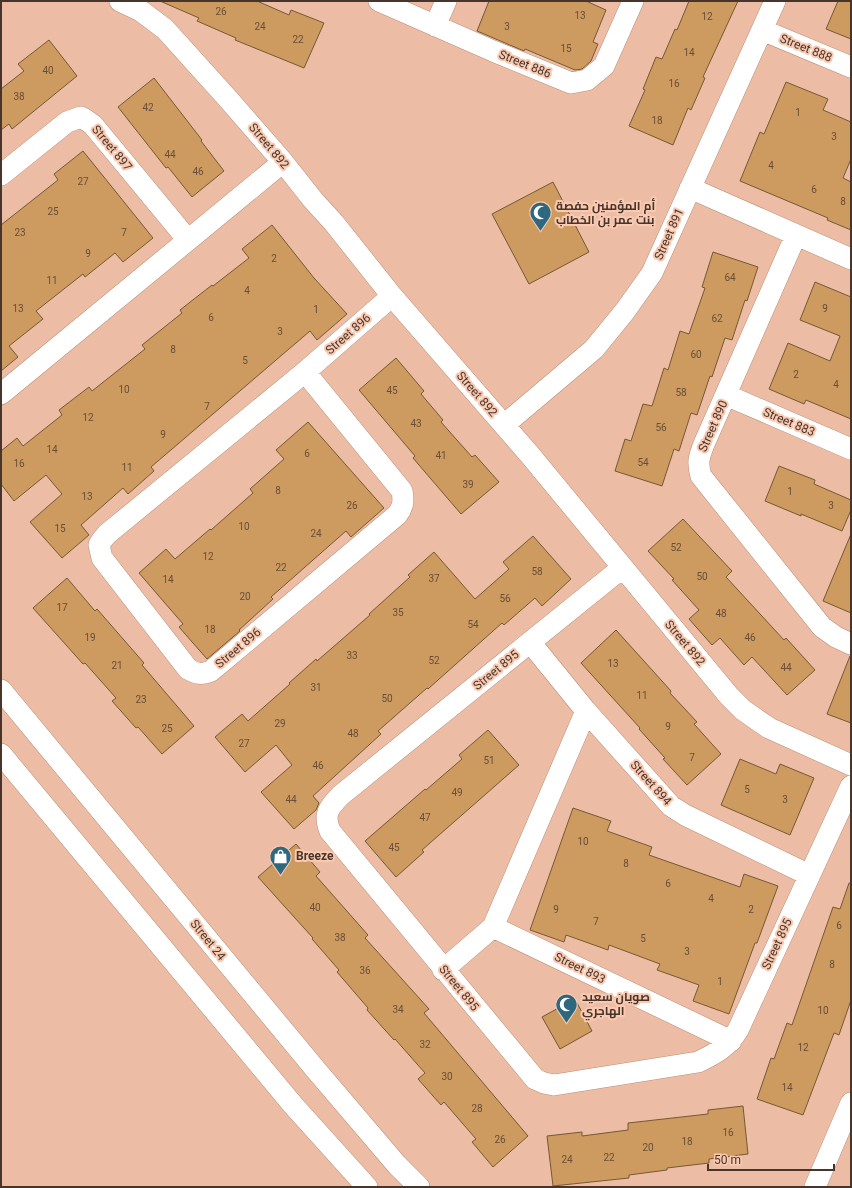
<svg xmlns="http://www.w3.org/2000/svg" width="852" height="1188" font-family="Roboto,Cairo,sans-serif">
	<rect width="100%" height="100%" fill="#ecbda4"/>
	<path fill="#cd9a60" stroke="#765835" d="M 160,1 L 257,1 L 289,15 L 291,10 L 324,23 L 304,68 L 235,40 L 236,38 L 197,21 L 199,18 Z
		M 489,1 L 586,1 L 606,10 L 593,42 L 598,44 L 591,61 L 582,69 L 575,70 L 525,49 L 524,51 L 477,31 Z
		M 689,1 L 738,1 L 703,77 L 705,78 L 691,110 L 688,108 L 673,145 L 629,126 L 645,90 L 643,89 L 656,57 L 662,59 L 675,29 L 677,30 Z
		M 838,1 L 851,1 L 851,39 L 826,29 Z
		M 49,40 L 77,76 L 12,129 L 9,124 L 1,130 L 1,89 L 24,71 L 18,64 Z
		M 154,78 L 202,140 L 201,141 L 224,171 L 192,197 L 168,167 L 166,168 L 118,107 Z
		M 786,82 L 828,99 L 823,110 L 851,122 L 851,159 L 843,178 L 851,182 L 851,230 L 827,220 L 828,218 L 740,181 L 760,132 L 764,134 Z
		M 83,151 L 153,238 L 123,262 L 115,253 L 85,277 L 83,274 L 36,311 L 43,319 L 9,346 L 18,357 L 1,371 L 1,225 L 58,180 L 54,174 Z
		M 553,182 L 589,252 L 529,284 L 492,214 Z
		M 272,225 L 314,278 L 347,314 L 317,340 L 310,331 L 151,467 L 154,471 L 128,494 L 123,488 L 81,525 L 89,535 L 62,558 L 30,522 L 62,494 L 46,475 L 14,501 L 1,484 L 1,451 L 17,438 L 23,446 L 62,415 L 59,410 L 89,387 L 92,391 L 145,349 L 142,345 L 182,313 L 180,310 L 212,285 L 213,286 L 249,258 L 242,249 Z
		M 713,252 L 758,267 L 747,301 L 745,300 L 732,340 L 725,338 L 712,377 L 710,376 L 697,415 L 691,413 L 679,451 L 674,449 L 662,486 L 615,471 L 625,439 L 631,441 L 643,404 L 652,406 L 664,368 L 668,370 L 680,331 L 689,334 L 705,288 L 702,287 Z
		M 815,282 L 851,297 L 851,419 L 806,400 L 804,404 L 769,389 L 788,343 L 830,361 L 840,336 L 800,320 Z
		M 396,358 L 424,391 L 421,394 L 443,420 L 441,422 L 472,457 L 475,455 L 499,482 L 461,514 L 413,458 L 415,456 L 359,390 Z
		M 308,422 L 384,508 L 351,537 L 346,531 L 271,597 L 273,599 L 239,630 L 240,631 L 207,659 L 179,627 L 183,624 L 139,573 L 166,549 L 175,559 L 210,529 L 211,530 L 253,493 L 250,489 L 284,459 L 276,450 Z
		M 779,466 L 815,480 L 814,484 L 851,500 L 851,510 L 842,531 L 801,514 L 801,516 L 765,501 Z
		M 683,519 L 732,571 L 726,577 L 784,640 L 786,638 L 815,670 L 787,695 L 752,657 L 744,665 L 720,638 L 712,645 L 689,619 L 699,610 L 672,580 L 674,579 L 648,551 Z
		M 851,534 L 851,613 L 823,601 Z
		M 533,536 L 571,579 L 542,606 L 535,598 L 504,625 L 502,623 L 428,689 L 427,688 L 378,731 L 381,734 L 313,796 L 319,803 L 316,810 L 294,829 L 261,792 L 292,765 L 276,745 L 245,772 L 215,737 L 242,714 L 248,721 L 290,684 L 289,683 L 316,659 L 317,661 L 370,615 L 369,614 L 410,577 L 408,575 L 434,552 L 475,599 L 509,569 L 503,562 Z
		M 67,578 L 95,611 L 97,609 L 144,663 L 142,665 L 194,726 L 162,754 L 138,727 L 136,728 L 112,701 L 116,698 L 85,663 L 83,664 L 33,608 Z
		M 616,630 L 671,691 L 670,693 L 697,722 L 694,724 L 721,754 L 687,785 L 663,759 L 665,758 L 639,729 L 640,728 L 581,663 Z
		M 850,656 L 851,656 L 851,723 L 827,714 Z
		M 488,730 L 519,765 L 422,850 L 424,852 L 396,877 L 365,841 L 425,789 L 426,790 L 462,759 L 459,755 Z
		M 740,759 L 776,774 L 780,764 L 814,778 L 790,835 L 721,805 Z
		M 573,808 L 611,821 L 607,831 L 652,847 L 649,855 L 740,887 L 744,874 L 778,886 L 757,943 L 755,943 L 729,1014 L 693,1001 L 699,985 L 657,970 L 660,964 L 609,945 L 608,950 L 566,935 L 564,942 L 530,930 Z
		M 296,844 L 320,872 L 316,876 L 368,935 L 365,938 L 429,1009 L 424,1013 L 528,1136 L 493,1167 L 472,1142 L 476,1139 L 444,1102 L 441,1105 L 418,1079 L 425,1073 L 395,1039 L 394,1040 L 367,1010 L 368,1008 L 337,972 L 339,970 L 312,939 L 313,938 L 258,877 Z
		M 849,883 L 851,883 L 851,1000 L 839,1035 L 834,1033 L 803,1115 L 757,1099 L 771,1058 L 774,1059 L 787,1023 L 792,1025 L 833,907 L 840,909 Z
		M 575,999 L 592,1031 L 560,1049 L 542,1017 Z
		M 743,1106 L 748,1154 L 709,1159 L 709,1163 L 667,1168 L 667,1170 L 629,1175 L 629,1178 L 553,1186 L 547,1136 L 582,1132 L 582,1136 L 628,1130 L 628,1123 L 708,1114 L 708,1110 Z"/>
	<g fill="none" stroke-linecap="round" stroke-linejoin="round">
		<defs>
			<path id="minor" d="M 120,1 L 141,11 L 165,29 L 229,100 L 283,162 L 313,200 L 334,223 L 392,296 L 530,455 L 729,696 L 743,710 L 769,728 L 851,765
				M 379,1 L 493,51 L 571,83 L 587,80 L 604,66 L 633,1
				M 435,26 L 446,1
				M 762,30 L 851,67
				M 1,175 L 67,122 L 81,117 L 86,120 L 93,125 L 188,240
				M 690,188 L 851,259
				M 796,235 L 704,444 C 699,457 697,462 701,476 L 822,627 L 836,637 L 851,644
				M 305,372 L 402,491 C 404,502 403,507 397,515 L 211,671 C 201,675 197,674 188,669 L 102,558 L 99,545 L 102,540 L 107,534 L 305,372 L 392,296
				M 1,394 L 283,162
				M 726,395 L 851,449
				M 504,425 L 594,349 L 625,311 L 652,273 L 775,1
				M 622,568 L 341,795 C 329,807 323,814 330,831 L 535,1079 L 544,1083 L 554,1085 L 698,1062 C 715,1054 728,1047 738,1030 L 851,786
				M 530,642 L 586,711 L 671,806 L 685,815 L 809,875
				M 1,690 L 316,1070 L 397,1165 L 419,1187
				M 1,754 L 293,1105 L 367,1187
				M 493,927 L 586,711
				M 443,970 L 493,927 L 731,1041
				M 815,1187 L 851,1103"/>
		</defs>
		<use href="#minor" stroke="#bb8e77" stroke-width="22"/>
		<use href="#minor" stroke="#fff" stroke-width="21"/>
	</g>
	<defs>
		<symbol id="mosque-pin" viewBox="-11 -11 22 30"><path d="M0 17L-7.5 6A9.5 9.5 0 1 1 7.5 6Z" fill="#2e6780" stroke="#f9cab1"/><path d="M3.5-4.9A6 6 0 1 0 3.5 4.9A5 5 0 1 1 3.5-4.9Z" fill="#fff"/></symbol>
		<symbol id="shop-pin" viewBox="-11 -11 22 30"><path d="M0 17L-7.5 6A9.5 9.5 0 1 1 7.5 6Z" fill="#2e6780" stroke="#f9cab1"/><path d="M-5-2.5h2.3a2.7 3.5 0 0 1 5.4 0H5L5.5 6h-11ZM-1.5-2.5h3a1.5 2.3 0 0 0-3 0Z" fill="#fff"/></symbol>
	</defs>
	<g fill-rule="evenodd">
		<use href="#mosque-pin" x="528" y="200" width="25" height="34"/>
		<use href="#shop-pin" x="268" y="844" width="25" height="34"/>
		<use href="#mosque-pin" x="554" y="992" width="25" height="34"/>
	</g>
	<g text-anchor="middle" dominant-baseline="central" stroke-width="4" stroke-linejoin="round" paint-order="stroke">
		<g font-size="10" fill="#684e38">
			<text x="221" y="11">26</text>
			<text x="580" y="15">13</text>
			<text x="707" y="16">12</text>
			<text x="260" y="26">24</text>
			<text x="507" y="26">3</text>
			<text x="298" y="39">22</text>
			<text x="566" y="48">15</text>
			<text x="689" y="52">14</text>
			<text x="48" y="70">40</text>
			<text x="674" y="83">16</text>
			<text x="19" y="96">38</text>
			<text x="148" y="107">42</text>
			<text x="798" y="112">1</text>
			<text x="657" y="120">18</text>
			<text x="834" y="136">3</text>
			<text x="170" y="154">44</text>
			<text x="771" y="165">4</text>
			<text x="198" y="171">46</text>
			<text x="83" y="181">27</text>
			<text x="814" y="189">6</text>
			<text x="843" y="201">8</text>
			<text x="53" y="211">25</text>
			<text x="20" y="232">23</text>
			<text x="124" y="232">7</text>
			<text x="88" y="253">9</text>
			<text x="274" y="258">2</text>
			<text x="730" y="277">64</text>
			<text x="52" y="280">11</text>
			<text x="247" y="290">4</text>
			<text x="18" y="308">13</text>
			<text x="825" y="308">9</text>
			<text x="316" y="309">1</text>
			<text x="211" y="317">6</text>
			<text x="717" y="318">62</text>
			<text x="280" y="331">3</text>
			<text x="173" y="349">8</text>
			<text x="696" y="354">60</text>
			<text x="245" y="360">5</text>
			<text x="796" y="374">2</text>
			<text x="836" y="384">4</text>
			<text x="124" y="389">10</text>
			<text x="392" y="390">45</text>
			<text x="681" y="392">58</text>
			<text x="207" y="406">7</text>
			<text x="88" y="417">12</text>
			<text x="416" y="423">43</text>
			<text x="661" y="427">56</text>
			<text x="163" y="434">9</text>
			<text x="52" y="449">14</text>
			<text x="307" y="453">6</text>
			<text x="441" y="455">41</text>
			<text x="643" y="462">54</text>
			<text x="19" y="463">16</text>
			<text x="127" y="467">11</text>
			<text x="468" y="484">39</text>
			<text x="278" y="490">8</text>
			<text x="790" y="491">1</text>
			<text x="87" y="496">13</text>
			<text x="352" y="505">26</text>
			<text x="831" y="505">3</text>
			<text x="244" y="526">10</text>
			<text x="60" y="528">15</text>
			<text x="316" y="533">24</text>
			<text x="676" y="547">52</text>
			<text x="208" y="556">12</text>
			<text x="281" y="567">22</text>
			<text x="537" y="571">58</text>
			<text x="702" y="576">50</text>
			<text x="434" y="578">37</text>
			<text x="168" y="579">14</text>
			<text x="245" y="596">20</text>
			<text x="505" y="598">56</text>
			<text x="62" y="607">17</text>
			<text x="398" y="612">35</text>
			<text x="721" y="613">48</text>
			<text x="473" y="624">54</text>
			<text x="210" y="629">18</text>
			<text x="90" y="637">19</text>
			<text x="750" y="637">46</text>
			<text x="352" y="655">33</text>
			<text x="434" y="660">52</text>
			<text x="613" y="663">13</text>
			<text x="117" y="665">21</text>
			<text x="786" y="667">44</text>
			<text x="316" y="687">31</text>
			<text x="642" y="695">11</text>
			<text x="387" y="698">50</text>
			<text x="141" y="699">23</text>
			<text x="280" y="723">29</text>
			<text x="668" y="726">9</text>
			<text x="167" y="728">25</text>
			<text x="353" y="733">48</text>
			<text x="244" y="743">27</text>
			<text x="692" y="757">7</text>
			<text x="489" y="760">51</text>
			<text x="318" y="765">46</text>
			<text x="747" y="789">5</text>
			<text x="457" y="792">49</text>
			<text x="291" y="799">44</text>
			<text x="785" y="799">3</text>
			<text x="425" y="817">47</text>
			<text x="583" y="841">10</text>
			<text x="394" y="847">45</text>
			<text x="626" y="863">8</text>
			<text x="668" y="883">6</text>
			<text x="711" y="898">4</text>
			<text x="315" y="907">40</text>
			<text x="556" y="909">9</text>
			<text x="751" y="909">2</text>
			<text x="596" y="921">7</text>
			<text x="839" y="925">6</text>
			<text x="340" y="937">38</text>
			<text x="643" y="938">5</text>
			<text x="687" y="951">3</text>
			<text x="832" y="964">8</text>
			<text x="365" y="970">36</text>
			<text x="720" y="981">1</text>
			<text x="398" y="1009">34</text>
			<text x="823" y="1010">10</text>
			<text x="425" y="1044">32</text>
			<text x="803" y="1047">12</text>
			<text x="447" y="1076">30</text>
			<text x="787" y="1087">14</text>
			<text x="477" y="1108">28</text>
			<text x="728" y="1132">16</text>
			<text x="500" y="1139">26</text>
			<text x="687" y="1141">18</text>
			<text x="648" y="1147">20</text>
			<text x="609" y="1157">22</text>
			<text x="567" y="1159">24</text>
		</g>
		<g font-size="12" fill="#47342a" stroke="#f9cab1">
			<text transform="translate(806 48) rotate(22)">Street 888</text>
			<text transform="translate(525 64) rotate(22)">Street 886</text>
			<text transform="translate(269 146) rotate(50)">Street 892</text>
			<text transform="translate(112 148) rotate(50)">Street 897</text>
			<text transform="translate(669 234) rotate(-66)">Street 891</text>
			<text transform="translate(348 334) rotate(-41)">Street 896</text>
			<text transform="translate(477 394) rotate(49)">Street 892</text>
			<text transform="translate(789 422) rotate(23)">Street 883</text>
			<text transform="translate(713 426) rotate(-66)">Street 890</text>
			<text transform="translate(685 643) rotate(50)">Street 892</text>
			<text transform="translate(238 648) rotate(-40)">Street 896</text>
			<text transform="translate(496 670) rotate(-39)">Street 895</text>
			<text transform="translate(651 783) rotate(48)">Street 894</text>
			<text transform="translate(208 940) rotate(51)">Street 24</text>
			<text transform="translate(777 944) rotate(-65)">Street 895</text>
			<text transform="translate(580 968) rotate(26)">Street 893</text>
			<text transform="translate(459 988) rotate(51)">Street 895</text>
		</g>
		<g font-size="12" font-weight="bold" fill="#47342a" stroke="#f9cab1" text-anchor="start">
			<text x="556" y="206">أم المؤمنين حفصة<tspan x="556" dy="14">بنت عمر بن الخطاب</tspan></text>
			<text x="296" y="856">Breeze</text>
			<text x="582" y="997">صويان سعيد<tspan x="582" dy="14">الهاجري</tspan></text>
		</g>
	</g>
	<rect width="852" height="1188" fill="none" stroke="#47342a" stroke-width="4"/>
	<path d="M708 1164v6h126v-6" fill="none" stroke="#47342a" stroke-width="2"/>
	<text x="714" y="1164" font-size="12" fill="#47342a" stroke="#f9cab1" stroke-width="3" paint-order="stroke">50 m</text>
</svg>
